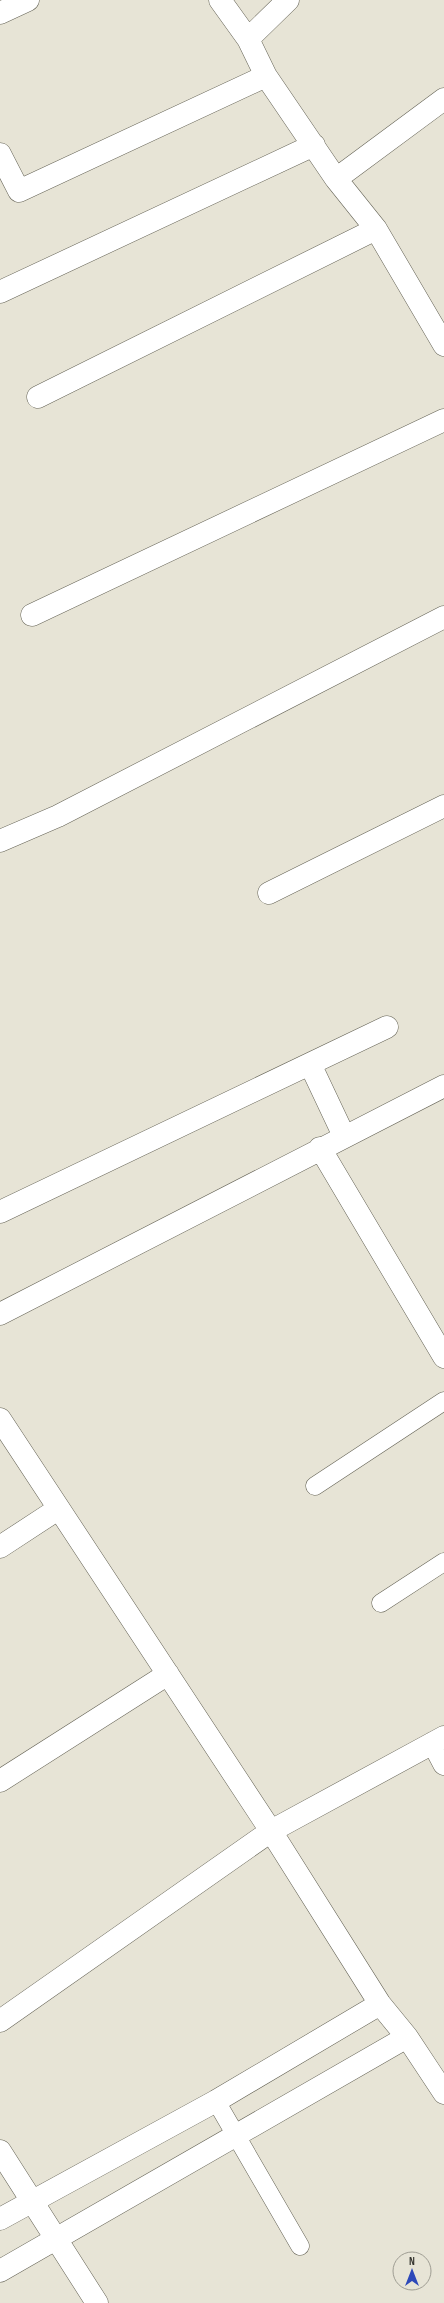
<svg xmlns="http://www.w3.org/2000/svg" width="444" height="2303" font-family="'Sofia Sans Condensed',sans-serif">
	<rect width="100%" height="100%" fill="#e7e4d6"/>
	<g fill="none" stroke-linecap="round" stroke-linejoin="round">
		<defs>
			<path id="service" d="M 315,1486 L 444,1401
				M 381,1603 L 444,1562
				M 216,2101 L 300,2246"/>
			<path id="minor" d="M 220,0 L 248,39 L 266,76 L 336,179 L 376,229 L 444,345
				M 0,13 L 28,0
				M 248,39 L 288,0
				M 0,154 L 19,191 L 266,76
				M 336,179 L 444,99
				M 0,292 L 314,145
				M 38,397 L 376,229
				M 32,615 L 444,420
				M 0,841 L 58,816 L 444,617
				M 269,893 L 444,806
				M 310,1064 L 344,1136
				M 320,1148 L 444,1357
				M 0,1212 L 387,1027
				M 0,1314 L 444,1086
				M 0,1419 L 271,1831 L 380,2004 L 407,2037 L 444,2093
				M 0,1547 L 58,1509
				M 433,1743 L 444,1764
				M 0,1781 L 168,1674
				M 0,2021 L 271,1831 L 444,1737
				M 0,2151 L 97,2303
				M 0,2219 L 216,2101 L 380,2004
				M 0,2271 L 407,2037"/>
		</defs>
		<use href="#service" stroke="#656356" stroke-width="19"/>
		<use href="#minor" stroke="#656356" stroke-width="23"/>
		<use href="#service" stroke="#fff" stroke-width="18"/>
		<use href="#minor" stroke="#fff" stroke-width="22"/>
	</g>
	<g transform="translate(412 2271)"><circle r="19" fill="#e7e4d6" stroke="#9f9d93"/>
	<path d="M0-3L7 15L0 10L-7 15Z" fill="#2d48b9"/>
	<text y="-6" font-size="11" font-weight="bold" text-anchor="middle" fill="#34332e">N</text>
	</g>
</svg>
